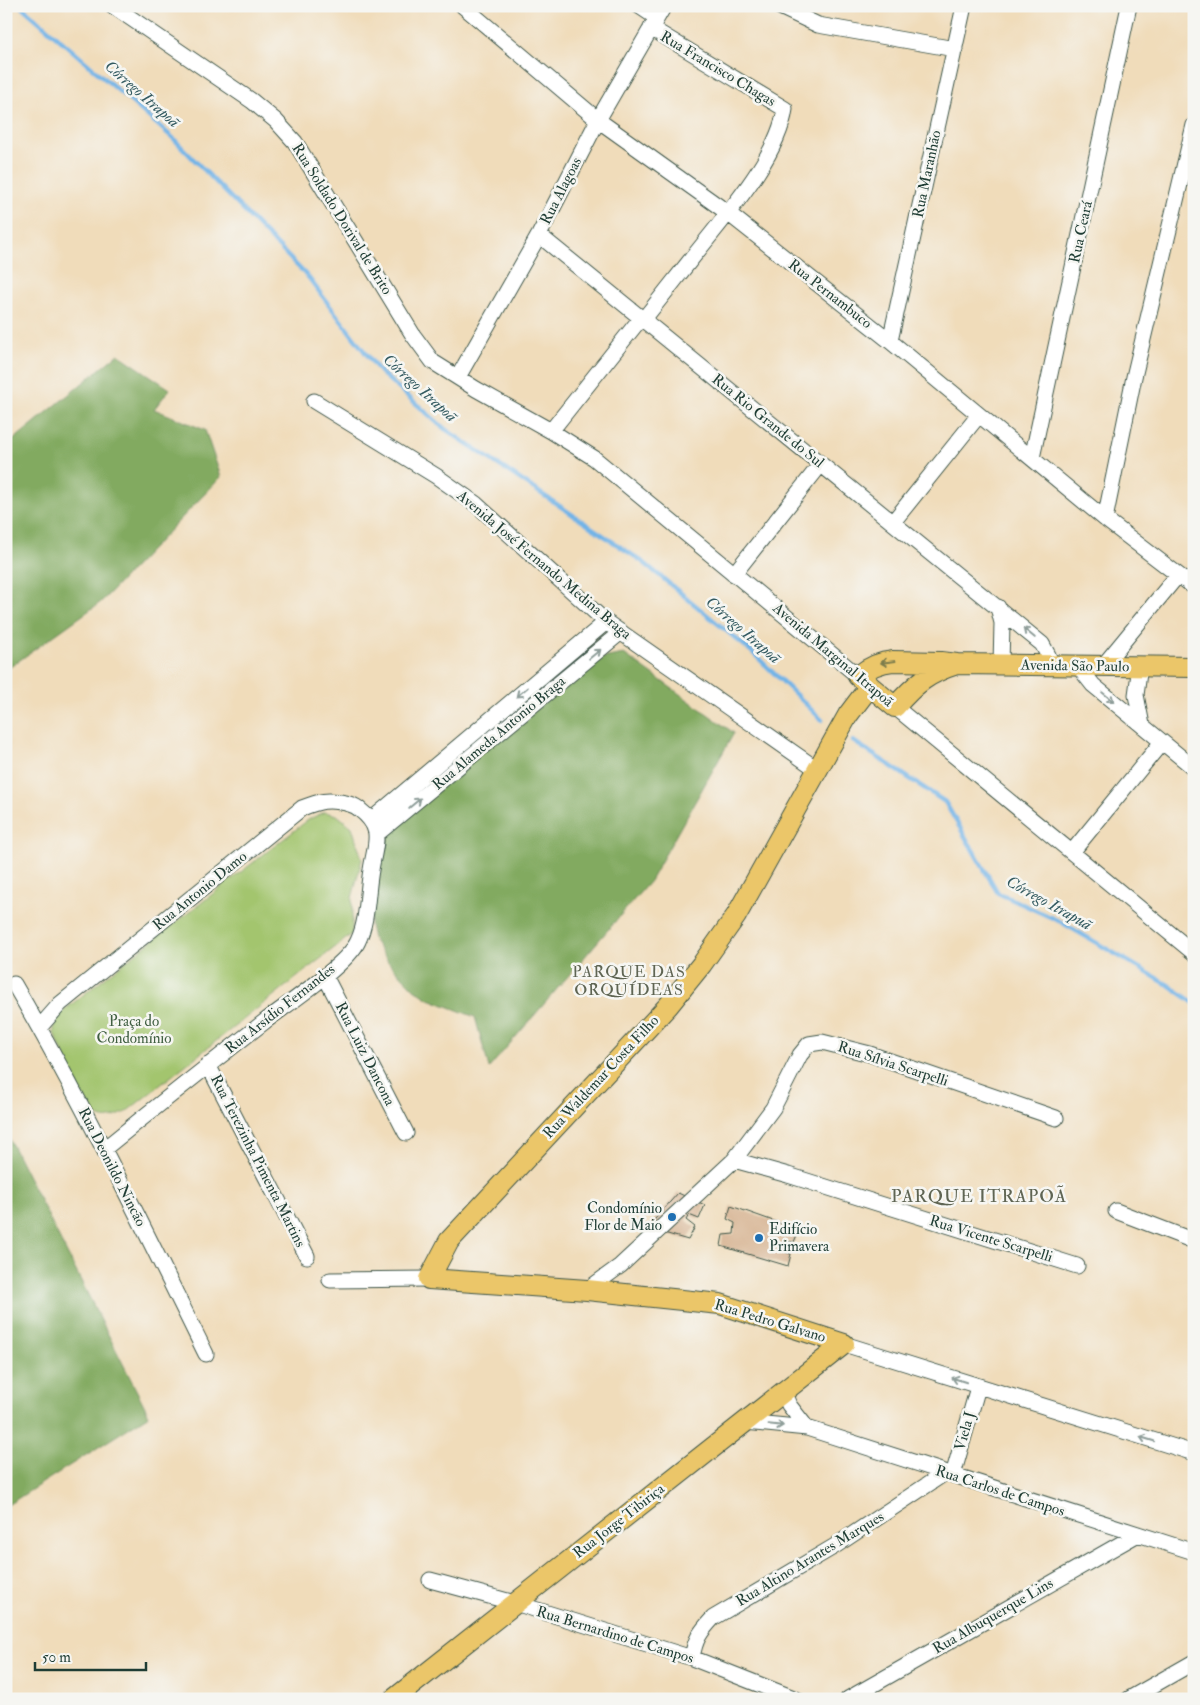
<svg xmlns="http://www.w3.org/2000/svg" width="1200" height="1705" font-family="'IM FELL Double Pica',serif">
	<rect width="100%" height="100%" fill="#f6f6f2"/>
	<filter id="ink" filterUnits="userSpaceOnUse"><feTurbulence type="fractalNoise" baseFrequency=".02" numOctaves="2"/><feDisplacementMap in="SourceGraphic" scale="10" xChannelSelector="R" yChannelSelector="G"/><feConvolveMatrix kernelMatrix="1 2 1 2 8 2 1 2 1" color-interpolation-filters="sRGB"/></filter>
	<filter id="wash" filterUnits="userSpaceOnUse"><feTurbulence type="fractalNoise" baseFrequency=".0096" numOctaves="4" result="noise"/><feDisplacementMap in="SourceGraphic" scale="20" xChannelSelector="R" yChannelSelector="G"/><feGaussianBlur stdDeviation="1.12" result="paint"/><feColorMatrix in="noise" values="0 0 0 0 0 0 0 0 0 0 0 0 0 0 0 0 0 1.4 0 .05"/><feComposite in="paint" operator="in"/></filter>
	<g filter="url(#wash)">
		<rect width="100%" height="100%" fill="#f0dcba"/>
		<path fill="#a3c56e" stroke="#618151" d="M 324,812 L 337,815 L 352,827 L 362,859 L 352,898 L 352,934 L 126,1112 C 109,1120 103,1122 88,1109 L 54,1033 L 54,1022 L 62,1012 L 103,979 L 308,820 Z"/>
		<path fill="#82aa61" stroke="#50744a" d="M 118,354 L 170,389 L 154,409 L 205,430 L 221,477 L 101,602 L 6,670 L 6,446 Z
			M 624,654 L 734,733 L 650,881 L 489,1068 L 475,1017 L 429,999 L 414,989 L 389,963 L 373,939 L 370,925 L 374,876 L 389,829 L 597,659 Z
			M 6,1133 L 149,1415 L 6,1506 Z"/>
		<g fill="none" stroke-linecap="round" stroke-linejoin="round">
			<path stroke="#72b4e7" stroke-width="4.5" d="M 21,6 L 173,138 L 308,277 L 380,372 L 445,429 L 643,562 L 751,651 L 822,720
				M 853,741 L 945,802 L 998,893 L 1061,922 L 1170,986 L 1194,1003"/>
		</g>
		<g id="blocks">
			<path fill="#d5b08d" d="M 678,1193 L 705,1205 L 699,1219 L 689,1215 L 686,1220 L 695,1227 L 688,1240 L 647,1228 Z
				M 731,1206 L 799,1230 L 794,1242 L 783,1241 L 780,1250 L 791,1254 L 788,1266 L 721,1246 L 723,1235 L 734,1234 L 735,1223 L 727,1219 Z"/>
		</g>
	</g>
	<g filter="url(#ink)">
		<use href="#blocks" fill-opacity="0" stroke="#3e5548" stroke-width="1"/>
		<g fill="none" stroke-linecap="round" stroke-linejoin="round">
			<defs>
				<path id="minor" d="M 113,6 L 252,101 L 276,121 L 295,142 L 413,335 L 433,362 L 476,389 L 551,431 L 594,458 L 858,676
					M 463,6 L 598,120 L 728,213 L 890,341 L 1105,519 L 1194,587
					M 639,6 L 657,18
					M 778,6 L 818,25 L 955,49
					M 539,235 L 1042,644 L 1048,655 L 1051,665
					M 643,320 C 664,294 684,268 705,242 C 733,207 779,153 785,109 L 651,28
					M 890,341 L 964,6
					M 458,377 L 539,235 L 598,120 L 664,6
					M 314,401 L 436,476 L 476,504 L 606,622 L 818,770
					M 551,431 L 641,318
					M 1032,458 L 1129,6
					M 1105,519 L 1134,377 L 1194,125
					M 893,522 L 979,415
					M 734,574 L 821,464
					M 998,607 L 1002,623 L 1001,665
					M 1078,666 L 1093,685 L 1194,768
					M 1103,666 L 1178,575
					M 1140,666 L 1136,695 L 1142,725
					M 895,707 L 1194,953
					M 371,820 L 606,622
					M 377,834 L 621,632
					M 1072,852 L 1162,742
					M 325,976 L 406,1133
					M 14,984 C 84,1104 144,1229 206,1354
					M 39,1028 L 60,1004 L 302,808 C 320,801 327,799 346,803 C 351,805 355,805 359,809 C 385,829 375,843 371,870 C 367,892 368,920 358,941 C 348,964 286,1005 264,1022 C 210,1064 157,1106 104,1149
					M 208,1065 L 307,1256
					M 734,1160 L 788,1175 L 1077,1266
					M 1116,1211 L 1194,1241
					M 330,1280 L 429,1279
					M 587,1290 L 620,1266 L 734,1160 L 773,1108 L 800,1055 L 809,1044 L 822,1042 L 870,1054 L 1056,1118
					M 844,1344 L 1194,1453
					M 783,1391 L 789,1405 L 807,1428
					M 745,1422 L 807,1428 L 1194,1552
					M 953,1475 L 978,1387
					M 430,1580 L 515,1603 L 692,1658 L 796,1699
					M 692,1658 C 695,1639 700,1632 713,1618 L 835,1546 L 945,1473
					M 848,1699 L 1138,1534
					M 1129,1699 L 1194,1662"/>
				<path id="major" d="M 957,664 C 928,673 915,684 895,707 L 858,676 C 869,667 879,662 893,661 L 941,662 L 957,664 L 1194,667
					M 844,1344 L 720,1304 L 587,1290 L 429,1279 L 449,1241 L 668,1006 L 702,964 L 736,916 L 848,715 L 870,686
					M 394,1699 L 844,1344"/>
			</defs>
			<use href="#minor" stroke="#3e5548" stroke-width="17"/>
			<use href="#major" stroke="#3e5548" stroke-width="22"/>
			<use href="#minor" stroke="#fff" stroke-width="15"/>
			<use href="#major" stroke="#ebc669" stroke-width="20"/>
		</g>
		<defs><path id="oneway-shaft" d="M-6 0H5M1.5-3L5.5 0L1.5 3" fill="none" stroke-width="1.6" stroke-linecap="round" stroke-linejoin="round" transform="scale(1.25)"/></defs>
		<g stroke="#8f9e9a">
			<use href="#oneway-shaft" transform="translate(1029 633) rotate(-140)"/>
			<use href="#oneway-shaft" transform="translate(595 654) rotate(-39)"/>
			<use href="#oneway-shaft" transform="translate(522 692) rotate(140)"/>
			<use href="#oneway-shaft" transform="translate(1108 697) rotate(39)"/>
			<use href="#oneway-shaft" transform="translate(415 803) rotate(-40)"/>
			<use href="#oneway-shaft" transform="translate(959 1380) rotate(-162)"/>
			<use href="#oneway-shaft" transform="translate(776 1425) rotate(6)"/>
			<use href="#oneway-shaft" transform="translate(1147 1439) rotate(-163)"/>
		</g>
		<use stroke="#7b7b4c" href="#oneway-shaft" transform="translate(888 662) rotate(173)"/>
	</g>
	<g fill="#1f6fb2" stroke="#f6f6f2" stroke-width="2">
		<circle cx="672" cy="1217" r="5"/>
		<circle cx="759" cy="1238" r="5"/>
	</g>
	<g text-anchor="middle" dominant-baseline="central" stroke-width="5" stroke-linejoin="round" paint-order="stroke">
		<g font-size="15" fill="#1f3d34" stroke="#f6f6f2">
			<text transform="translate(718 69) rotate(31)">Rua Francisco Chagas</text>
			<text transform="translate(927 174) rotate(-78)">Rua Maranhão</text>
			<text transform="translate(561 191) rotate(-63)">Rua Alagoas</text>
			<text transform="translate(342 219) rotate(58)">Rua Soldado Dorival de Brito</text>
			<text transform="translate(1081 232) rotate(-78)">Rua Ceará</text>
			<text transform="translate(830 294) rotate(38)">Rua Pernambuco</text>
			<text transform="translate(768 421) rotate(39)">Rua Rio Grande do Sul</text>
			<text transform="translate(544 565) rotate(40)">Avenida José Fernando Medina Braga</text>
			<text transform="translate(833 655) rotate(40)">Avenida Marginal Itrapoã</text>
			<text transform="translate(1075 666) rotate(1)">Avenida São Paulo</text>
			<text transform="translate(499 733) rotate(-40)">Rua Alameda Antonio Braga</text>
			<text transform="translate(200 891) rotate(-39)">Rua Antonio Damo</text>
			<text transform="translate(280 1009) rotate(-38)">Rua Arsídio Fernandes</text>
			<text transform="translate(365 1054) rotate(63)">Rua Luiz Dancona</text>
			<text transform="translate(893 1064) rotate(18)">Rua Sílvia Scarpelli</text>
			<text transform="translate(601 1077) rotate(-47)">Rua Waldemar Costa Filho</text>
			<text transform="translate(258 1161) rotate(63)">Rua Terezinha Pimenta Martins</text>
			<text transform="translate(112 1167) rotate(63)">Rua Deonildo Nincão</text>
			<text transform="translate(991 1239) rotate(17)">Rua Vicente Scarpelli</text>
			<text transform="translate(770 1321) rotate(17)">Rua Pedro Galvano</text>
			<text transform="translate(965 1431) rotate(-74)">Viela J</text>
			<text transform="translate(1000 1491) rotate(18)">Rua Carlos de Campos</text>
			<text transform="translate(619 1521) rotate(-38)">Rua Jorge Tibiriça</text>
			<text transform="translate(810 1559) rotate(-31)">Rua Altino Arantes Marques</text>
			<text transform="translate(993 1616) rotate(-30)">Rua Albuquerque Lins</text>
			<text transform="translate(615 1635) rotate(17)">Rua Bernardino de Campos</text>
		</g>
		<g font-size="15" fill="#405f42" stroke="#f6f6f2">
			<text x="134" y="1021">Praça do<tspan x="134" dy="17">Condomínio</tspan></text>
		</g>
		<g font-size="15" fill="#1f3d34" stroke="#f6f6f2" text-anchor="end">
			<text x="662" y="1208">Condomínio<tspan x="662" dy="17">Flor de Maio</tspan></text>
			<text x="769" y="1229" text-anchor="start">Edifício<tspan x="769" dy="17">Primavera</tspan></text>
		</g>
		<g font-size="16" font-style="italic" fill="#345b61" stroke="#f6f6f2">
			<text transform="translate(142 94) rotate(41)">Córrego Itrapoã</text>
			<text transform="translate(420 388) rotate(42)">Córrego Itrapoã</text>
			<text transform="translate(743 630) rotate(41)">Córrego Itrapoã</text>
			<text transform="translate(1049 903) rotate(29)">Córrego Itrapuã</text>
		</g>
		<g font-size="16" letter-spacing="1" fill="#5f6553" stroke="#f6f6f2">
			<text x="629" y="972">PARQUE DAS<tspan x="629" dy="18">ORQUÍDEAS</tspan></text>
		</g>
		<g font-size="18" letter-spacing="1" fill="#5f6553" stroke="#f6f6f2">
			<text x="979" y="1196">PARQUE ITRAPOÃ</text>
		</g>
	</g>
	<rect width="1200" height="1705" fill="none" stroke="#f6f6f2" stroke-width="25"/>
	<path d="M35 1662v8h111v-8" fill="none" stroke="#1f3d34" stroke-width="2.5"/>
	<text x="42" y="1662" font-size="15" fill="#1f3d34" stroke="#f6f6f2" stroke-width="4" paint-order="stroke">50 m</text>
</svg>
